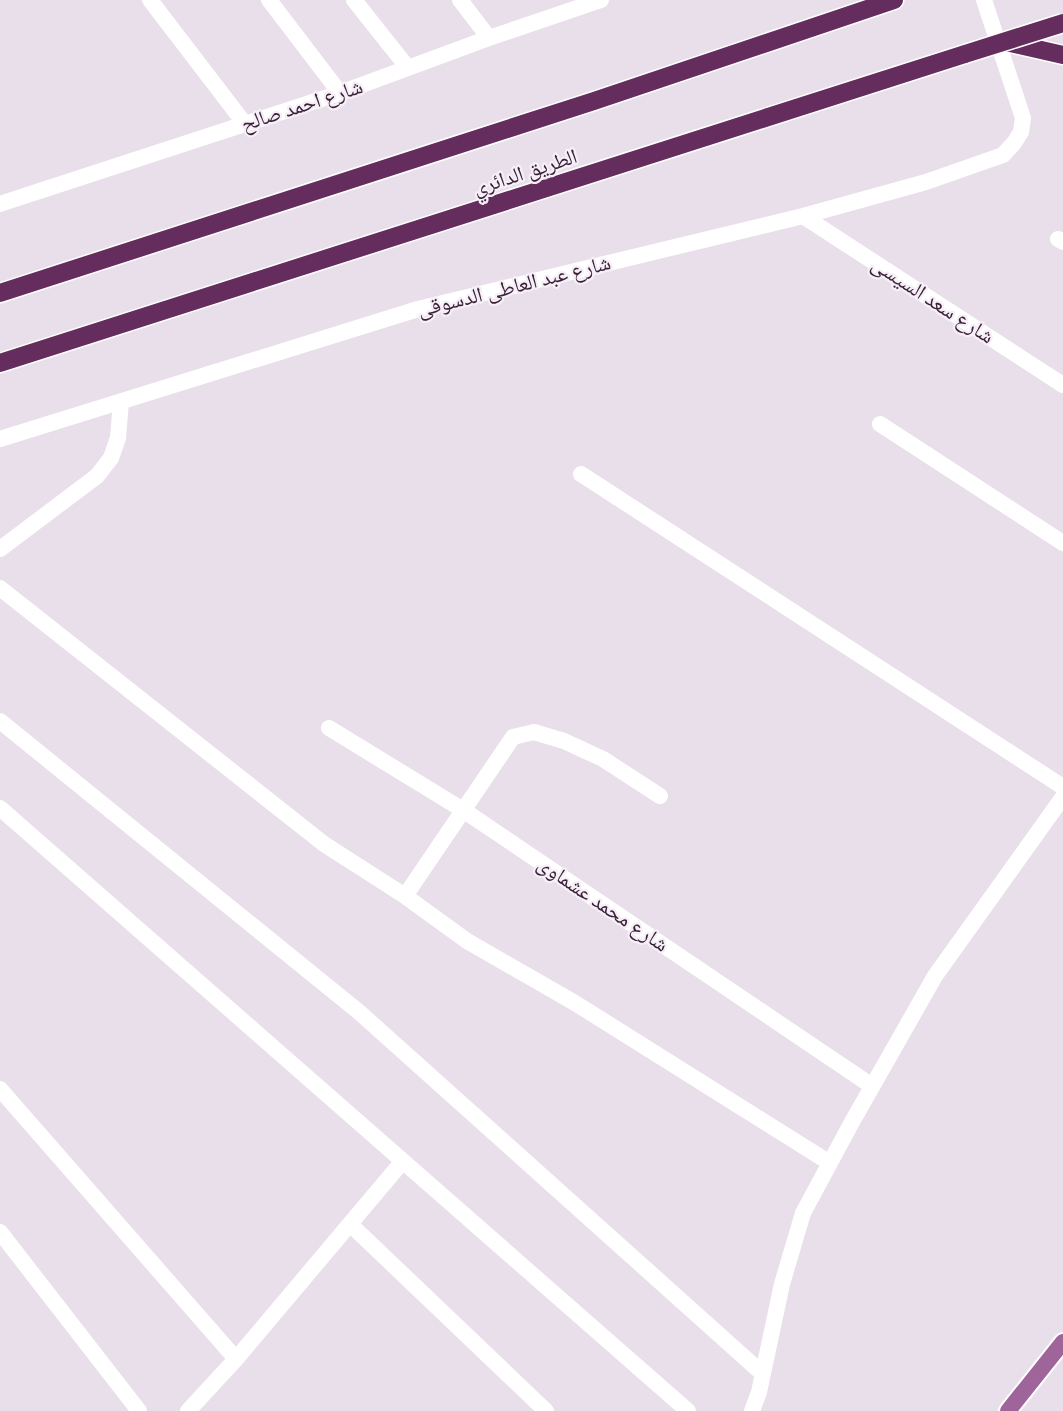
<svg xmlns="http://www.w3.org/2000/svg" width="1063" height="1411" font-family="Signika,'Noto Naskh Arabic',sans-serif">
	<rect width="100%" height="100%" fill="#e9dfea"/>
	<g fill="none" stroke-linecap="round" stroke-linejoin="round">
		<defs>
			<path id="primary" d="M 1008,1411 L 1063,1342"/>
			<path id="motorway" d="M 1006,42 L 1063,55
				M 0,293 L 594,101 L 894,0
				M 0,363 L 965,54"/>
		</defs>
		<use href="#primary" stroke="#fff" stroke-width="20"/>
		<use href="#motorway" stroke="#fff" stroke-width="21"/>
		<path stroke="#fff" stroke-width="16" d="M 150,0 L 245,124
			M 269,0 L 340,93
			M 354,0 L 408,68
			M 460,0 L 489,38
			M 0,204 L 340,93 L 489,38 L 601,0
			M 803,216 L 1063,385
			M 1058,239 L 1063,242
			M 880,424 L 1063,543
			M 0,439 L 418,309 L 803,216 L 926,182 L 1003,155 L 1014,143 L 1021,132 L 1023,118 L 984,0
			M 581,474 L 1063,787
			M 0,549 L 97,476 L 111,458 L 118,438 L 121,401
			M 0,588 L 324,844 L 405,896 L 467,941 L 575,1003 L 830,1163
			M 0,721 L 359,1012 L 763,1374
			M 329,728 L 463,810 L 872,1086
			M 0,808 L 688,1411
			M 405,896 L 513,737 L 534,732 L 564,741 L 603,759 L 660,796
			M 0,1089 L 236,1359
			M 350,1224 L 546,1411
			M 0,1232 L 139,1411
			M 188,1411 L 236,1359 L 403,1161
			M 752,1411 L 759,1392 L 782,1284 L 803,1213 L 852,1122 L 935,976 L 1063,797"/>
		<use href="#primary" stroke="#9f6499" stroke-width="16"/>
		<use href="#motorway" stroke="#652d5d" stroke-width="18"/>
		<defs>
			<path id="motorway-bridge" d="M 965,54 L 1063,23"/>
		</defs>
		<use href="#motorway-bridge" stroke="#fff" stroke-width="21" stroke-linecap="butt"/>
		<use href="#motorway-bridge" stroke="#652d5d" stroke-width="18"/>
	</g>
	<g text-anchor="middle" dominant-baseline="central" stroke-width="4.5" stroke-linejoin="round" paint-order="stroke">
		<g font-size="21" fill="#392037" stroke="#f6eff7">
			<text transform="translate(302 105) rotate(-18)">شارع احمد صالح</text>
			<text transform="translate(525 172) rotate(-18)">الطريق الدائري</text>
			<text transform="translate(514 286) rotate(-14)">شارع عبد العاطى الدسوقى</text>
			<text transform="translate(933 300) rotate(33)">شارع سعد السيسى</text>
			<text transform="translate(603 904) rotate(34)">شارع محمد عشماوى</text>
		</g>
	</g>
</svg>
